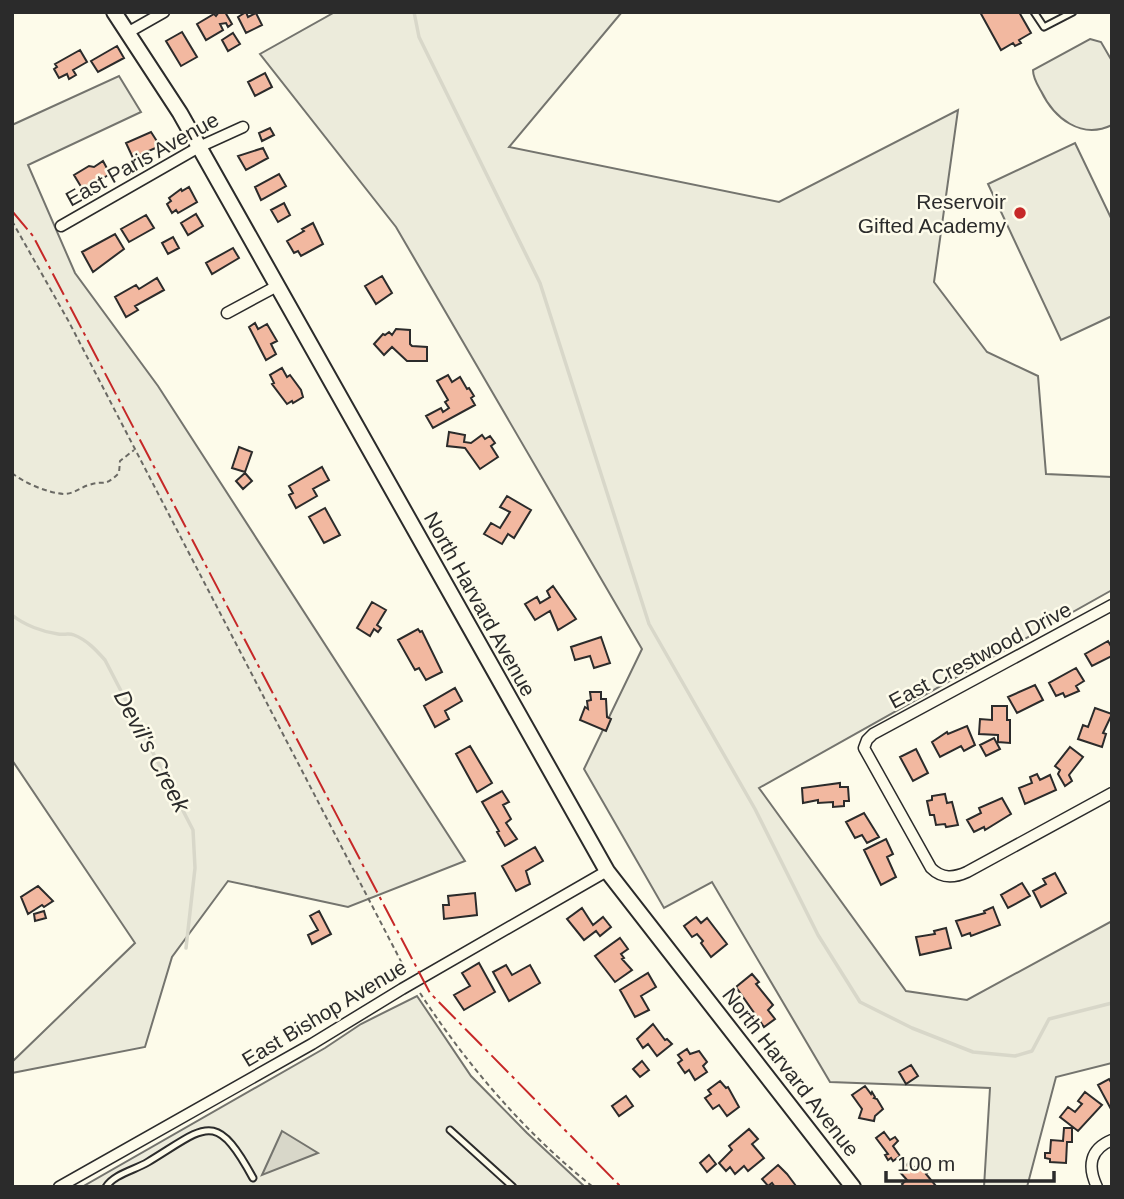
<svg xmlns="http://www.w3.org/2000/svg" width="1124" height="1199" font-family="Helvetica,sans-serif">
	<rect width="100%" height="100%" fill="#fdfbea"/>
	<path fill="#ecebdb" stroke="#74746e" stroke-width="2" d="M 335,12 L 622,12 L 509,147 L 779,202 L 958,110 L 934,282 L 987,352 L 1038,376 L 1046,474 L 1112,477 L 1112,590 L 759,788 L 906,991 L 967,1000 L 1112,921 L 1112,1063 L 1056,1077 L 1027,1187 L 984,1187 L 990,1088 L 830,1082 L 712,882 L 664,908 L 584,769 L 642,649 L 396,227 L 260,54 Z
		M 1090,39 L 1101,42 L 1112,61 L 1112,125 C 1081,140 1054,118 1041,91 C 1037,84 1033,78 1033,70 Z
		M 119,76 L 141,112 L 28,165 L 75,273 L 158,386 L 465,861 L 348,907 L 228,881 L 172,957 L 145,1047 L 12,1073 L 12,1062 L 135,943 L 12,760 L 12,125 Z
		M 1075,143 L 1112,220 L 1112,316 L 1061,340 L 988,184 Z
		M 417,996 L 471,1076 L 527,1133 L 585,1187 L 82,1187 L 325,1048 L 361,1024 Z"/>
	<path fill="#d8d7c9" stroke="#74746e" stroke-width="2" d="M 282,1131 L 318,1153 L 262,1175 Z"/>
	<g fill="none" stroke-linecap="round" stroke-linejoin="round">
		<path stroke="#d8d7c9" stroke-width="3.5" d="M 414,12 L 419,37 L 540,283 L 649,624 L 755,809 L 818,935 L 860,1002 L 912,1028 L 973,1052 L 1015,1056 L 1032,1051 L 1049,1019 L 1112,1003
			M 12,615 C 24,625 43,632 58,634 C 64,635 69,633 74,635 C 87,640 96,650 105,660 L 193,830 L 195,868 L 186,948"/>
	</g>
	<path fill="#f2b8a0" stroke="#2b2b2b" stroke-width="2" d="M 219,12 L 225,12 L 232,24 L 228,27 L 226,23 L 220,24 L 223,30 L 206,40 L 197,24 L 214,14 L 216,16 Z
		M 246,12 L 248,17 L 256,13 L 262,25 L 246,33 L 238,17 Z
		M 980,12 L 1019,12 L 1031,33 L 1019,40 L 1021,43 L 1015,46 L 1013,43 L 1001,50 Z
		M 182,32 L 197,57 L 181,66 L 166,41 Z
		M 233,33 L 240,44 L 228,51 L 222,40 Z
		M 117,46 L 124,58 L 98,72 L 91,61 Z
		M 80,50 L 87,62 L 73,70 L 76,75 L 69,79 L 67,74 L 59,78 L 54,69 L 57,67 L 55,64 Z
		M 265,73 L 272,87 L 255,96 L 248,82 Z
		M 270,128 L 274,135 L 262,141 L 259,133 Z
		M 151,132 L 160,146 L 133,158 L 126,143 Z
		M 263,148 L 268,158 L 246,170 L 238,156 Z
		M 103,161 L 110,174 L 83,190 L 74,175 L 89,166 L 94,167 Z
		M 279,174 L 286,186 L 261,200 L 255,187 Z
		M 189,187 L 197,202 L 178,213 L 176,210 L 172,213 L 167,204 L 171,201 L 169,198 L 181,189 L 182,191 Z
		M 284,203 L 290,215 L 278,222 L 271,210 Z
		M 196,214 L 203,226 L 188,235 L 181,223 Z
		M 146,215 L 154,228 L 129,242 L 121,229 Z
		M 313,223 L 323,244 L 301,256 L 298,251 L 294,253 L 287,241 L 304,231 L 302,229 Z
		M 115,234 L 124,249 L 93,272 L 82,252 Z
		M 173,237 L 179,248 L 168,254 L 162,243 Z
		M 233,248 L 239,258 L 212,274 L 206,263 Z
		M 382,276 L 392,293 L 376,304 L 365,286 Z
		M 157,278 L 164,290 L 135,306 L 138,310 L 126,317 L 115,297 L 136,285 L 139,289 Z
		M 255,323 L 258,329 L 267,324 L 277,341 L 271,344 L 276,354 L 266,360 L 249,327 Z
		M 396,329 L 410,330 L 410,344 L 412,346 L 427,347 L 427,361 L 407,361 L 392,347 L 384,355 L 374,344 L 383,334 L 385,335 L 389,332 L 392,335 Z
		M 282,368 L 287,377 L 290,375 L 301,390 L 303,397 L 293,403 L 292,401 L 287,404 L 272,384 L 274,383 L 270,375 Z
		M 448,375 L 452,382 L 460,377 L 467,389 L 469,388 L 474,396 L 471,398 L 475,405 L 433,428 L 426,416 L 441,408 L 443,412 L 449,408 L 445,402 L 448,400 L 437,381 Z
		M 449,432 L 465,435 L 464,442 L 471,443 L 482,435 L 485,439 L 490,436 L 495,443 L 491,446 L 498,457 L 480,469 L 465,448 L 447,446 Z
		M 239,447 L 252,452 L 245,472 L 232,468 Z
		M 322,467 L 329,480 L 313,489 L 317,496 L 296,508 L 289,495 L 293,493 L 289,486 Z
		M 245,473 L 252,481 L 243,489 L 236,481 Z
		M 507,496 L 531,510 L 514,538 L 508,534 L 502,544 L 484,534 L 491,523 L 500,528 L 510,512 L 500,507 Z
		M 325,508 L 340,535 L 324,543 L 309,517 Z
		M 553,586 L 576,619 L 558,630 L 550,611 L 535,620 L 525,604 L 537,597 L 540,603 L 550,597 L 547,591 Z
		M 372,602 L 386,610 L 377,625 L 381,628 L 378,632 L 374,629 L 370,636 L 357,628 Z
		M 418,629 L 420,632 L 422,631 L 442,672 L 426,680 L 419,668 L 415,670 L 398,640 Z
		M 601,637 L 610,663 L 594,668 L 590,656 L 575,660 L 571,647 Z
		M 1108,641 L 1112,648 L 1112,656 L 1092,666 L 1085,654 Z
		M 1076,668 L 1084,681 L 1076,686 L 1079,691 L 1065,697 L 1063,693 L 1056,696 L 1049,683 Z
		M 1035,685 L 1043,700 L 1017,713 L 1008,697 Z
		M 455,688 L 462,701 L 445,711 L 449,719 L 435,727 L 424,706 Z
		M 590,692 L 601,692 L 601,699 L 606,699 L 607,717 L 611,719 L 606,731 L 580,720 L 585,707 L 588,709 L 587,701 L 591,700 Z
		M 992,706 L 1007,706 L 1007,720 L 1010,720 L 1010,743 L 998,742 L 998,735 L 979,734 L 980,719 L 992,720 Z
		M 1095,708 L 1112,714 L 1103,733 L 1106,734 L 1102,747 L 1078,739 L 1083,725 L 1088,727 Z
		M 967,726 L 975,745 L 964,751 L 961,746 L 940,757 L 932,742 L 947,732 L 948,734 Z
		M 994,738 L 1000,749 L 986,756 L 980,745 Z
		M 470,746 L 492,783 L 477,792 L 456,754 Z
		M 1070,747 L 1083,757 L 1069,775 L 1072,781 L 1065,786 L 1058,774 L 1060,770 L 1055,766 Z
		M 916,749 L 928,773 L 913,781 L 900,757 Z
		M 1037,774 L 1040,780 L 1050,775 L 1056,790 L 1025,804 L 1019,788 L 1032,783 L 1030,777 Z
		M 840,783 L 840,787 L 848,787 L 849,801 L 844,801 L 844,806 L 833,807 L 833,802 L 818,803 L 818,800 L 803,803 L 802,788 Z
		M 502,791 L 509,802 L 503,805 L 511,819 L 506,823 L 517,839 L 505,846 L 497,832 L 499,831 L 482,802 Z
		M 945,794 L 947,803 L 952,802 L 958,825 L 946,827 L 945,824 L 936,825 L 934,815 L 930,815 L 927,801 L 932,800 L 932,796 Z
		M 1002,798 L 1011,814 L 985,830 L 984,827 L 974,832 L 967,820 L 981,813 L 979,808 Z
		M 864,813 L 879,837 L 867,843 L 862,835 L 855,838 L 846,822 Z
		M 886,839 L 893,854 L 887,857 L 896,877 L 881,885 L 864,850 Z
		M 535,847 L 543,861 L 526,871 L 530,884 L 516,891 L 502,866 Z
		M 1055,873 L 1066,893 L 1041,907 L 1033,891 L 1046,884 L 1043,879 Z
		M 1022,883 L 1030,896 L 1008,908 L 1001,895 Z
		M 38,886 L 53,901 L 44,907 L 42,905 L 28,914 L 21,897 Z
		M 475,893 L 477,915 L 444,919 L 443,905 L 449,905 L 448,896 Z
		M 993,907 L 1000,925 L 971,936 L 970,933 L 962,936 L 956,921 L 985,913 L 984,911 Z
		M 582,908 L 593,925 L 603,917 L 611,927 L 600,936 L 596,931 L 584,940 L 567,919 Z
		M 44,911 L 46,918 L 35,921 L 34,914 Z
		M 319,911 L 331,934 L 312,944 L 308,935 L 318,930 L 310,916 Z
		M 696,917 L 701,923 L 707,918 L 727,944 L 711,957 L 701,943 L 703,941 L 697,934 L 692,937 L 684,926 Z
		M 946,928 L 951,948 L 920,955 L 916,937 L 935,934 L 934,931 Z
		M 620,938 L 628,949 L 621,954 L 624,958 L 622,959 L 632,970 L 615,982 L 595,956 Z
		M 479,963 L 495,992 L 464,1010 L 454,995 L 470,986 L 462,973 Z
		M 506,965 L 512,975 L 530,965 L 540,983 L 509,1001 L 493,972 Z
		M 648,973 L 656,987 L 641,996 L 649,1010 L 635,1017 L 620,990 Z
		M 752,974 L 759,982 L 756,984 L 773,1005 L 768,1010 L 775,1019 L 764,1027 L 736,987 Z
		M 653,1024 L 665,1040 L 667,1039 L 672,1044 L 657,1056 L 648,1044 L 643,1048 L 637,1039 Z
		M 687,1049 L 690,1054 L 699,1051 L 707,1062 L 703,1066 L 707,1072 L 695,1080 L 689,1070 L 685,1073 L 678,1063 L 682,1060 L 678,1055 Z
		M 642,1061 L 649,1070 L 640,1077 L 633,1069 Z
		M 911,1065 L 918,1076 L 906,1084 L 899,1072 Z
		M 1109,1079 L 1112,1084 L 1112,1111 L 1098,1085 Z
		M 720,1081 L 726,1088 L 728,1087 L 739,1107 L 727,1116 L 719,1105 L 713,1109 L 705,1098 L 711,1094 L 708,1090 Z
		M 865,1086 L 871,1094 L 872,1092 L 875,1097 L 874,1098 L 877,1099 L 883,1109 L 875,1116 L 874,1121 L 859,1118 L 862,1109 L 852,1095 Z
		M 1085,1092 L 1102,1105 L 1078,1131 L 1060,1117 L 1068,1107 L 1075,1112 L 1082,1104 L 1078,1101 Z
		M 626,1096 L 633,1106 L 619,1116 L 612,1106 Z
		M 1064,1128 L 1072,1128 L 1072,1142 L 1067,1142 L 1066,1163 L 1050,1162 L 1050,1159 L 1045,1158 L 1045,1153 L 1050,1153 L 1051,1140 L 1063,1141 Z
		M 749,1129 L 758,1139 L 752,1144 L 764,1158 L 748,1171 L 744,1166 L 735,1174 L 730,1167 L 726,1171 L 719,1163 L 732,1150 L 729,1146 Z
		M 884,1132 L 890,1140 L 895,1137 L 898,1141 L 893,1146 L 900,1156 L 893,1161 L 891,1158 L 888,1160 L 885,1155 L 888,1154 L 876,1138 Z
		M 709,1155 L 716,1164 L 707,1172 L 700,1163 Z
		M 910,1162 L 917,1171 L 923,1166 L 928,1172 L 926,1174 L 936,1186 L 904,1187 L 902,1184 L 907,1180 L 899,1171 Z
		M 778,1165 L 787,1174 L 796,1186 L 775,1187 L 772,1183 L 768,1186 L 762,1179 Z"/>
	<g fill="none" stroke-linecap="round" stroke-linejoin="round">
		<defs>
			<path id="lane" d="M 1034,12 L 1044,27 L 1073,12
				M 450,1130 L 513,1187
				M 106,1187 C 114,1174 135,1170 148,1162 C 206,1127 215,1108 253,1178"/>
			<path id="street" d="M 127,33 L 164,12
				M 61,226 L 199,147 L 243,127
				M 227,313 L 277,286
				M 1112,605 L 873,734 L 867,740 L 864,748 L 931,868 C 942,879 954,878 967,872 L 1112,793
				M 59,1187 L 312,1044 L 402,989 L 607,871
				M 1097,1187 C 1087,1166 1090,1149 1112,1140"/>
			<path id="secondary" d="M 114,12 L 180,113 L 607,871 L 853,1187"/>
		</defs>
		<use href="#lane" stroke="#2b2b2b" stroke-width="9"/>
		<use href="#street" stroke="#2b2b2b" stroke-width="13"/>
		<use href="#secondary" stroke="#2b2b2b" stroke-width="18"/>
		<path stroke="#6a6964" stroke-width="2" stroke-dasharray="5 3.5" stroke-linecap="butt" d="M 12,221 L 69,322 L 407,973
			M 12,473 C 24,483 48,493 64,494 C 74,494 81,487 89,485 C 106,479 102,489 119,473 L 120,461 L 134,450
			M 420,993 C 467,1065 525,1133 593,1187"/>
		<use href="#lane" stroke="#fdfbea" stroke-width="5"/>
		<use href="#street" stroke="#fdfbea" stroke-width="10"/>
		<use href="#secondary" stroke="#fdfbea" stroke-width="14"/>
		<path stroke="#c62828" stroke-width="2" stroke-dasharray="24 5 3.5 5" stroke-linecap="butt" d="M 12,211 L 33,236 L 430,993 L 621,1187"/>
	</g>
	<circle fill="#c62828" stroke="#fdfbea" stroke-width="2.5" cx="1020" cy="213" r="7"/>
	<g text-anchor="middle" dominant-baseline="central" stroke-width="5" stroke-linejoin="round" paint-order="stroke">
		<g font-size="21" fill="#2b2b2b" stroke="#fdfbea">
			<text transform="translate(142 159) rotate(-29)">East Paris Avenue</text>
			<text transform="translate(480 604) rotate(61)">North Harvard Avenue</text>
			<text transform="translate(980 655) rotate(-28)">East Crestwood Drive</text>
			<text transform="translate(324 1013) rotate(-31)">East Bishop Avenue</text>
			<text transform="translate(791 1072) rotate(52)">North Harvard Avenue</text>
		</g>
		<g font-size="21" fill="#2b2b2b" stroke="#fdfbea" text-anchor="end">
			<text x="1006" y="201">Reservoir<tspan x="1006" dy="24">Gifted Academy</tspan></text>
		</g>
		<g font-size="23" font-style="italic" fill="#2b2b2b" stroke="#fdfbea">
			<text transform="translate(152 751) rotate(62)">Devil's Creek</text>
		</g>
	</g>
	<rect width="1124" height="1199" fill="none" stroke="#2b2b2b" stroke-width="28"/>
	<path d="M886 1171v10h168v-10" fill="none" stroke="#2b2b2b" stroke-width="3.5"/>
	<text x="897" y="1171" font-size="21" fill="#2b2b2b" stroke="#fdfbea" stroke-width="5" paint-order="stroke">100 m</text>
</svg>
